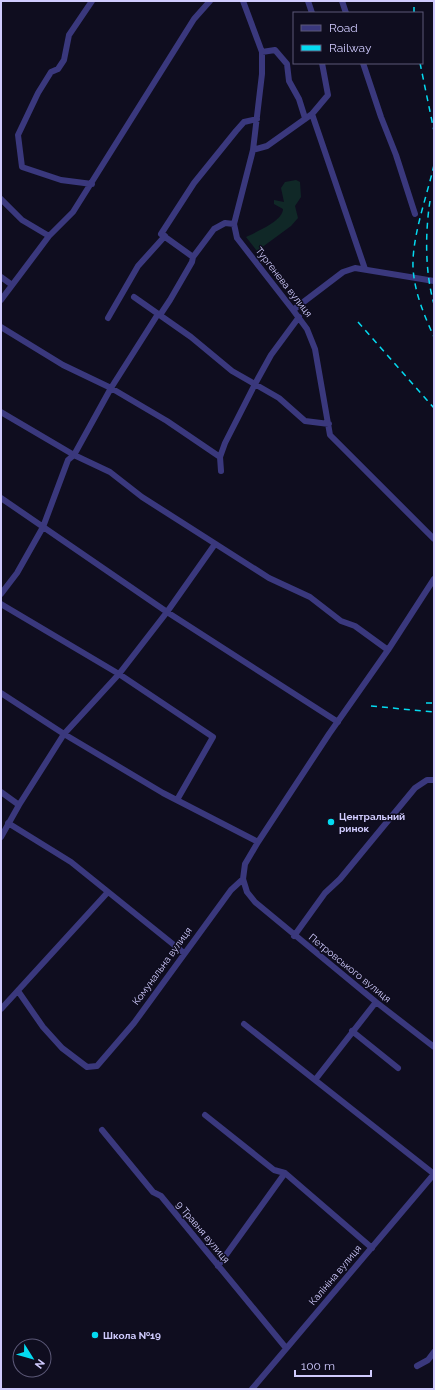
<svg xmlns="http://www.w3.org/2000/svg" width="435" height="1390" font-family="Raleway,sans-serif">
	<rect width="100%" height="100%" fill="#0f0d1f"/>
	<path fill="#102827" d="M 296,180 L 300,182 L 301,197 L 295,206 L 298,218 L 291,226 L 257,251 L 246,237 C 256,232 283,221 283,209 L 274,204 L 274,200 L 284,202 L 281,188 L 285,182 Z"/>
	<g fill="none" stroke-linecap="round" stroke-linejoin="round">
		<path stroke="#3a387d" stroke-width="6" d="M 92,1 L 69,35 L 64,60 L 58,69 L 51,72 L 38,93 L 18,135 L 22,167 L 61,180 L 92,184
			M 243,1 L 262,52 L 262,74 L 253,150 L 234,224 L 237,238 L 293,310 L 307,329 L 315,349 L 330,435 L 434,539
			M 308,1 L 312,13
			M 342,1 L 346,13
			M 262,52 L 275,50 L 287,64 L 289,81 L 299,99 L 305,118
			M 363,63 L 381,117 L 396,155 L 415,214
			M 312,114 L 365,269
			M 253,150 L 267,146 L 312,114 L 328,95 L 322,63
			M 1,199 L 22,220 L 49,236
			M 193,257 L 161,234 L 194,183 L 236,131 L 244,122 L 257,119
			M 1,277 L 12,285
			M 134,297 L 191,337 L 232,371 L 279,398 L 305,421 L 329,424
			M 1,300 L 49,236 L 73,212 L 194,19 L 210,1
			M 293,310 L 343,272 L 355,268 L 434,281
			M 160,315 L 170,300 L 192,262 L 193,257 L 214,229 L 225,223 L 234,224
			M 108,318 L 138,266 L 165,236
			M 1,327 L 63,365 L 111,388 L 167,421 L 220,457
			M 1,412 L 74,455 L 110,472 L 142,497 L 269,578 L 310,597 L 341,621 L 355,626 L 388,650
			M 221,471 L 220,457 L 225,443 L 255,384 L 271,355 L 299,317
			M 1,498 L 167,612 L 338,722
			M 434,579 L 388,650 L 329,734 L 258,842 L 245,864 L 243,879 L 247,892 L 255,902 L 376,1002 L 434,1047
			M 1,594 L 17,573 L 43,527 L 68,460 L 74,455 L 111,388 L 158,314
			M 1,604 L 119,674 L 213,737 L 177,800
			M 1,693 L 64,734 L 163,793 L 258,842
			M 1,792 L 19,805
			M 8,823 L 71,862 L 184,953
			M 1,837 L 19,805 L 64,734 L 119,674 L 167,612 L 215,544
			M 294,936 L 325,893 L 340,879 L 415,788 L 427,780 L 434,780
			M 18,991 L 43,1027 L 62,1048 L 87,1067 L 97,1066 L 134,1023 L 231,890 L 243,879
			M 1,1009 L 108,892
			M 244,1024 L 434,1174
			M 352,1031 L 398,1068
			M 315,1080 L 376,1002
			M 205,1115 L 274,1170 L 285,1173
			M 102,1130 L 153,1192 L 161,1196 L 286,1348
			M 218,1266 L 285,1173 L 372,1248
			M 417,1366 L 428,1360 L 434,1352
			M 252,1389 L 434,1174"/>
		<path stroke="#04dbf1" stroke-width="1.5" stroke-dasharray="6 5" stroke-linecap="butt" d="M 414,13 L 414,1
			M 420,63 L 434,131
			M 434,165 C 427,196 412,236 413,267 C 414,291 424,315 434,337
			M 430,201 C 425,233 425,273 434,304
			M 358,322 L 434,408
			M 426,703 L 434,703
			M 371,706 L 434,712"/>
	</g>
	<g fill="#04dbf1" stroke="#0f0d1f" stroke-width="1.5">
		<circle cx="331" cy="822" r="4"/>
		<circle cx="95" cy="1335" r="4"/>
	</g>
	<g text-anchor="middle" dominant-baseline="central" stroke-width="3" stroke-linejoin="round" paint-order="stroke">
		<g font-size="10" fill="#d0cbfe" stroke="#0f0d1f">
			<text transform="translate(284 282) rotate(52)">Тургенева вулиця</text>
			<text transform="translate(162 966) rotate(-54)">Комунальна вулиця</text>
			<text transform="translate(350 968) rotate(39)">Петровського вулиця</text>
			<text transform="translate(203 1232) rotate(50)">9 Травня вулиця</text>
			<text transform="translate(335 1275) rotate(-50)">Калініна вулиця</text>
		</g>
		<g font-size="10" font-weight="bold" fill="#d0cbfe" stroke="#0f0d1f" text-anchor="start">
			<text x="339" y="816">Центральний<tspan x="339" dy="12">ринок</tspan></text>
			<text x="103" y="1335">Школа №19</text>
		</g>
	</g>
	<rect width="435" height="1390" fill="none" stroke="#d0cbfe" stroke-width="4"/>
	<rect x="293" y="12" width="130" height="52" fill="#0f0d1f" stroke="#5c5978"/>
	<rect x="301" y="25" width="20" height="6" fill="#3a387d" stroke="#5c5978"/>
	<text x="329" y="32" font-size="12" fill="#d0cbfe">Road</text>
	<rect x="301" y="45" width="20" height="6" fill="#04dbf1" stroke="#5c5978"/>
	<text x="329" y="52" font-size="12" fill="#d0cbfe">Railway</text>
	<g transform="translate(32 1358) rotate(127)"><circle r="19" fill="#0f0d1f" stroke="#5c5978"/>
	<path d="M0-3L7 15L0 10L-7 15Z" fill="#04dbf1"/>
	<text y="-6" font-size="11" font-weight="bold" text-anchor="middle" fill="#d0cbfe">N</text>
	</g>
	<path d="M295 1370v6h76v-6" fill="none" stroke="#d0cbfe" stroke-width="2"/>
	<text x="301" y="1370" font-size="12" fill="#d0cbfe" stroke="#0f0d1f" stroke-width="3" paint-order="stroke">100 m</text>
</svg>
